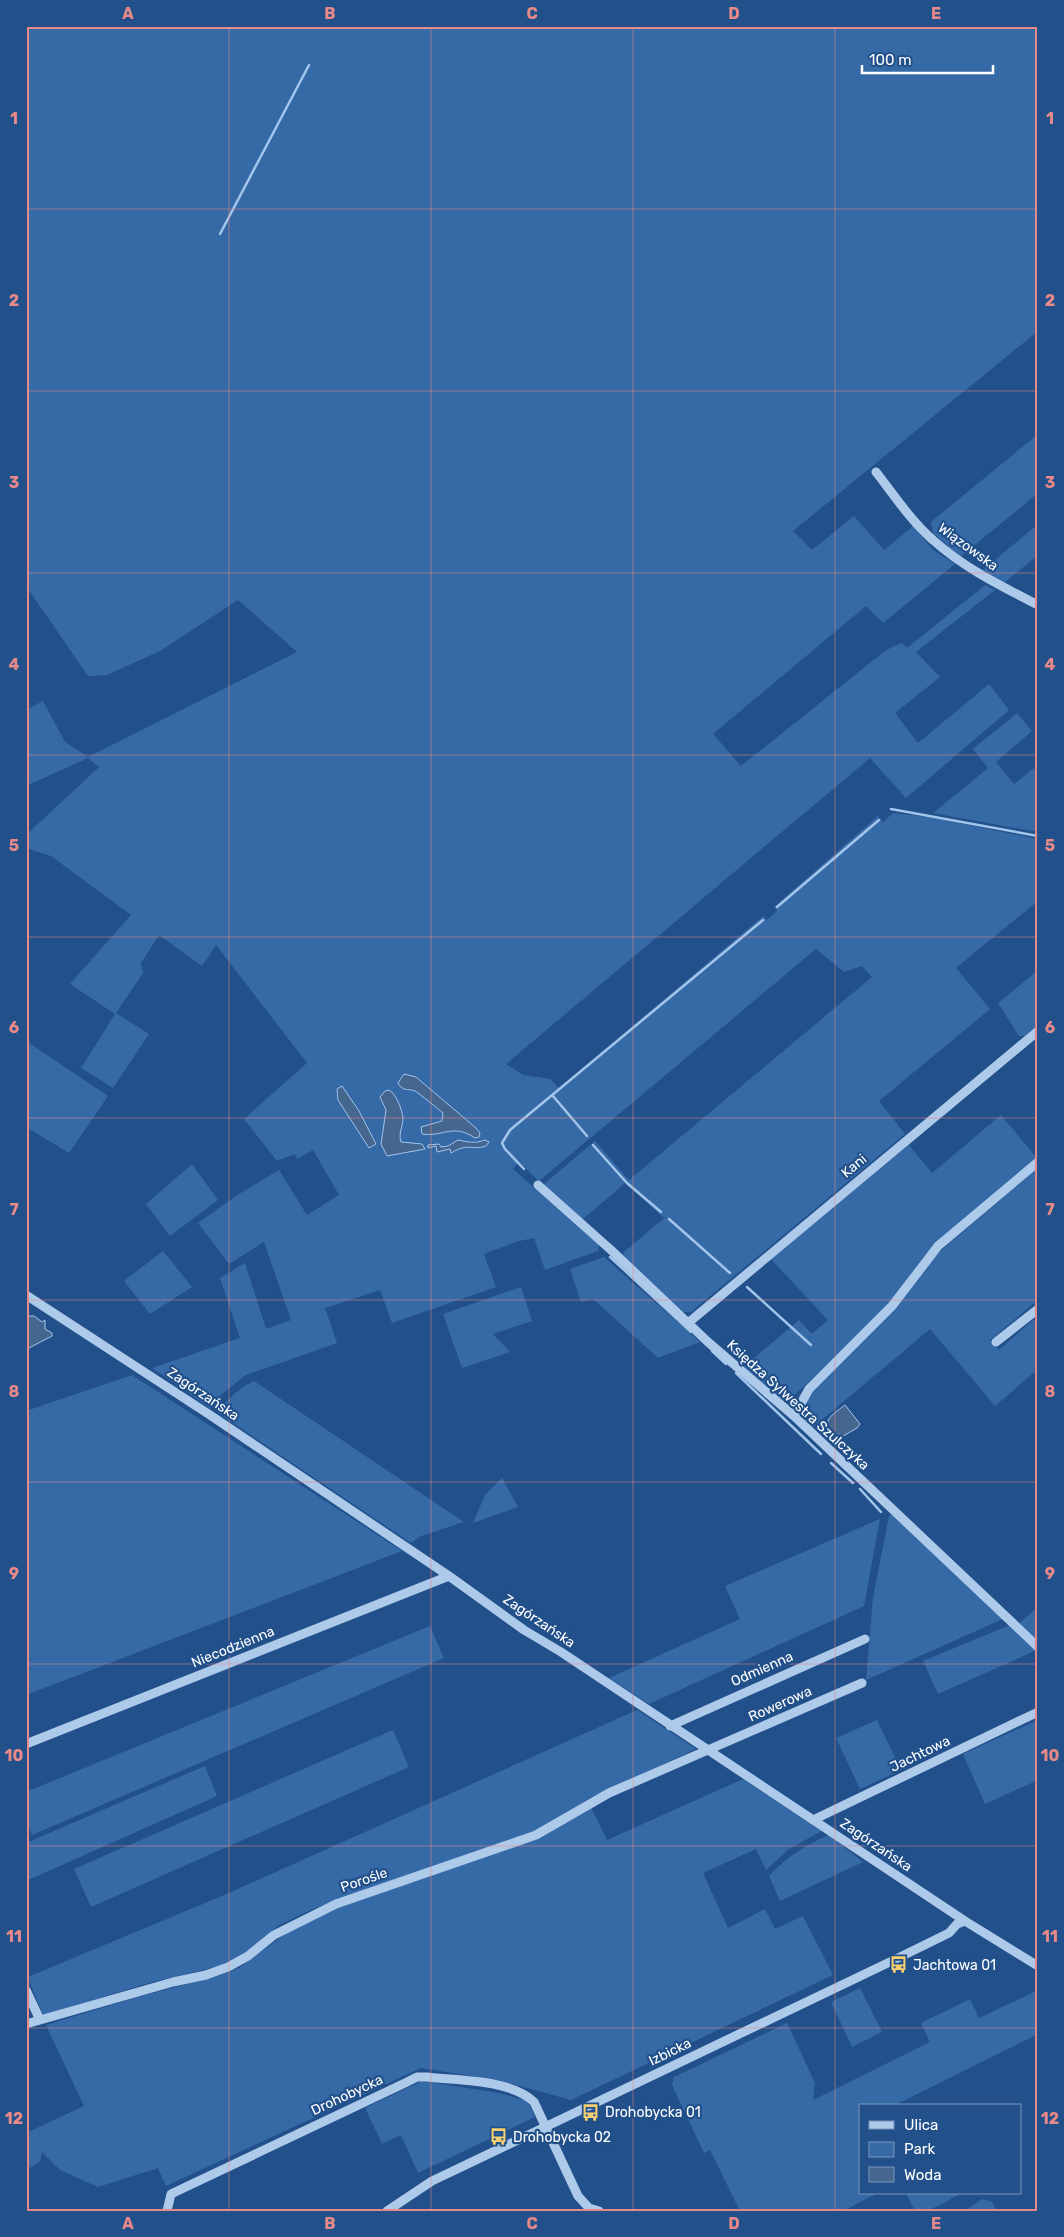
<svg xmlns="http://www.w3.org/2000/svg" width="1064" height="2237" font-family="Rubik,sans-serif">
	<rect width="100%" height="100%" fill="#22508a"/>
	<path fill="#366aa7" d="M 26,26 L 1038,26 L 1038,331 L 793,531 L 812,550 L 854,516 L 884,550 L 913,526 L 933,550 L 955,564 L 883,623 L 866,606 L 713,734 L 741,766 L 886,650 L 902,643 L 907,648 L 985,585 L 995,590 L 916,652 L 940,677 L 895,713 L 918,743 L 989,684 L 1009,710 L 906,798 L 870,758 L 506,1064 L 523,1075 L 550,1079 L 559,1088 L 763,916 L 767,920 L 777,911 L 774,907 L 878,816 L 883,822 L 893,813 L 929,817 L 1038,839 L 1038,901 L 956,968 L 990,1009 L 879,1101 L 905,1134 L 691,1312 L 683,1312 L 622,1258 L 624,1252 L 664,1218 L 625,1183 L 582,1220 L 543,1185 L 595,1141 L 629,1180 L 872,977 L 862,966 L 844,972 L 816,949 L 539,1181 L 519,1162 L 513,1169 L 599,1245 L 598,1251 L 545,1270 L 534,1238 L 519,1241 L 484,1254 L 496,1287 L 392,1323 L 380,1290 L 325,1308 L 337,1343 L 246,1375 L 222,1394 L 210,1408 L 152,1368 L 240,1338 L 220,1278 L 245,1263 L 266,1329 L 291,1320 L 264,1242 L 229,1264 L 198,1223 L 239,1194 L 279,1170 L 307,1215 L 339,1195 L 313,1150 L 297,1159 L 295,1154 L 277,1161 L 244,1119 L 307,1063 L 216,945 L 202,966 L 159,935 L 141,963 L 143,973 L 116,1013 L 149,1034 L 113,1088 L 81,1068 L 115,1014 L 70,984 L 131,915 L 51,856 L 26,848 L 26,835 L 99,767 L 88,758 L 26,786 L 26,710 L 43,701 L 65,742 L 88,757 L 297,652 L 238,600 L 160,651 L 107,675 L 88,676 L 26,586 Z
		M 1038,434 L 1038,493 L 960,557 L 933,533 L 931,522 Z
		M 1038,524 L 1038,555 L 1004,583 L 983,570 Z
		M 1017,713 L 1032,731 L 996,762 L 1014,784 L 1034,768 L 1038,773 L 1038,832 L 933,813 L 988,768 L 973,749 Z
		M 1038,970 L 1038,1025 L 1024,1036 L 1019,1036 L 998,1003 Z
		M 26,1041 L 108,1096 L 69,1153 L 26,1127 Z
		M 1001,1115 L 1037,1158 L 923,1257 L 900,1290 L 870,1324 L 785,1404 L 744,1367 L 799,1320 L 812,1334 L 828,1320 L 771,1259 L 909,1145 L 932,1173 Z
		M 192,1164 L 218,1200 L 170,1236 L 146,1204 Z
		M 1038,1168 L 1038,1300 L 990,1340 L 999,1350 L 1033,1320 L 1038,1321 L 1038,1369 L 995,1406 L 930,1329 L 812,1428 L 803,1418 L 802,1408 L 814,1388 L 837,1367 L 890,1310 L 925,1264 Z
		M 163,1251 L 192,1287 L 150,1314 L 124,1281 Z
		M 604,1257 L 700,1342 L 658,1358 L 593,1299 L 581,1302 L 570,1269 Z
		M 521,1287 L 532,1321 L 493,1334 L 510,1352 L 462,1368 L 443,1314 Z
		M 132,1375 L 402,1551 L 26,1695 L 26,1411 Z
		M 254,1381 L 464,1522 L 421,1536 L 411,1543 L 218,1413 C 228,1398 238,1389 254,1381 Z
		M 502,1478 L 518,1507 L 473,1523 L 485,1495 Z
		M 893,1514 L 1003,1619 L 866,1680 L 873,1598 L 889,1516 Z
		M 880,1519 L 864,1606 L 649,1704 L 609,1678 L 740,1619 L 725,1586 Z
		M 1038,1607 L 1038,1641 L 1019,1623 Z
		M 1010,1625 L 1037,1650 L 938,1694 L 923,1661 Z
		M 430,1626 L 444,1658 L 32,1835 L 26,1821 L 26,1792 Z
		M 637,1710 L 696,1749 L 590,1798 L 537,1830 L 313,1909 L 279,1925 L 249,1950 L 219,1966 L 149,1983 L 43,2015 L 26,1973 L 28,1977 L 222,1896 Z
		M 877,1720 L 901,1770 L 860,1789 L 836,1738 Z
		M 1038,1720 L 1038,1780 L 985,1804 L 963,1754 Z
		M 393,1730 L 409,1767 L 91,1907 L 74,1869 Z
		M 205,1766 L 217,1796 L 26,1881 L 26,1843 Z
		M 743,1779 L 822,1831 L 789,1849 L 766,1870 L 756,1849 L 703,1873 L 728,1928 L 765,1909 L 775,1929 L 803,1916 L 833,1975 L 571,2100 L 502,2081 L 421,2068 L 166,2186 L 158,2168 L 98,2187 L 60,2170 L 42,2152 L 40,2162 L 26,2170 L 26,2133 L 84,2106 L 46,2025 L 138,1997 L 221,1975 L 239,1968 L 284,1935 L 338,1908 L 537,1839 L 591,1807 L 607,1840 Z
		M 829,1835 L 863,1862 L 780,1901 L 769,1876 C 786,1857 806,1845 829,1835 Z
		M 860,1988 L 882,2032 L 852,2047 L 831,2002 Z
		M 1038,1990 L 1038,2034 L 893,2106 L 860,2106 L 860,2193 L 878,2193 L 843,2211 L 740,2211 L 710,2150 L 704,2153 L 672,2085 L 674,2077 L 787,2023 L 815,2083 L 813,2100 L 930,2042 L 921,2023 L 970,1999 L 979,2018 Z
		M 422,2081 L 499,2093 L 527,2101 L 535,2117 L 418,2173 L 401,2135 L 382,2144 L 365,2108 Z
		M 906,2193 L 962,2193 L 928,2211 L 915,2211 Z
		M 983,2199 L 992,2202 L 997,2211 L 964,2211 Z"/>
	<path fill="#45668f" stroke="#a2c5ec" d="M 404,1074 L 416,1077 L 476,1128 L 480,1133 L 479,1137 L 475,1138 C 453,1123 444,1137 422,1134 L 421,1127 L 442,1121 L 443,1113 C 439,1110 419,1093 415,1091 C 407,1088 403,1092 398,1083 Z
		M 342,1086 L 359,1111 L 376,1144 L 369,1148 L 338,1100 L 337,1089 Z
		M 389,1090 C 396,1094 402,1109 403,1118 C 403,1127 398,1133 401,1142 L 422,1144 L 425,1149 L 387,1156 L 381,1144 L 386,1110 L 380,1097 L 385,1091 Z
		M 458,1140 C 469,1142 474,1144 485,1140 L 489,1142 L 486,1146 C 470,1151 470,1142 451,1153 L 450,1149 L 437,1152 L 436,1146 L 428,1148 L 428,1145 L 439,1144 L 441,1147 L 448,1146 Z
		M 29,1316 L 34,1316 L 42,1322 L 45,1320 L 45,1329 L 52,1333 L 52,1336 L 29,1348 L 26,1347 L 26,1322 Z
		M 845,1405 L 860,1424 L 857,1428 L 838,1439 C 820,1421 828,1418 845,1405 Z"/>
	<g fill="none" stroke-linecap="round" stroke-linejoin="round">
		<path stroke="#a2c5ec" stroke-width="2.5" d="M 220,234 L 309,65
			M 891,809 L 1038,836
			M 777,907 L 879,820
			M 553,1096 L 587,1136
			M 593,1145 L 627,1183 L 661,1212
			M 524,1169 L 505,1149 L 502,1143 L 510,1130 L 763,920
			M 669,1219 L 730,1273
			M 610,1257 L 691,1332
			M 747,1287 L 811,1345
			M 712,1351 L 726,1364
			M 736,1373 L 821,1454
			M 831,1463 L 853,1483
			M 860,1489 L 881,1512"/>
		<path stroke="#aecaeb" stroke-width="9" d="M 876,472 C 894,495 911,521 933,540 C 964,568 1001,586 1038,605
			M 538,1185 L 611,1250 L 708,1342 L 794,1416 L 1038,1647
			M 26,1295 L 210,1415 L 449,1576 L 524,1630 L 561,1652 L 965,1921 L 1038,1966
			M 688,1323 L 1038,1031
			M 996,1342 L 1038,1309
			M 794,1416 L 809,1389 L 892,1306 L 938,1246 L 1038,1162
			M 670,1726 L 865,1639
			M 26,1744 L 449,1576
			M 813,1820 L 1038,1712
			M 26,1990 L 40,2020
			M 26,2024 L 173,1982 L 206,1975 L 228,1967 L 248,1956 L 274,1935 L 336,1904 L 536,1835 L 609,1793 L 862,1683
			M 167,2211 L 171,2194 L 405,2083 L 417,2077 L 427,2077 C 460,2081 510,2079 534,2102 L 578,2196 L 589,2208 L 599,2211
			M 387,2211 L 432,2181 L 894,1960 L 949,1933 L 957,1924 L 965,1921"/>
	</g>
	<path fill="none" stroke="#e88989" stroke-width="1" stroke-opacity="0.55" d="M 229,26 L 229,2211M 431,26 L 431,2211M 633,26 L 633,2211M 835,26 L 835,2211M 26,209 L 1038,209M 26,391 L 1038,391M 26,573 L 1038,573M 26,755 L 1038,755M 26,937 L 1038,937M 26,1118 L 1038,1118M 26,1300 L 1038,1300M 26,1482 L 1038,1482M 26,1664 L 1038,1664M 26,1846 L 1038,1846M 26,2028 L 1038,2028"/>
	<defs>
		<symbol id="bus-bare" viewBox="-9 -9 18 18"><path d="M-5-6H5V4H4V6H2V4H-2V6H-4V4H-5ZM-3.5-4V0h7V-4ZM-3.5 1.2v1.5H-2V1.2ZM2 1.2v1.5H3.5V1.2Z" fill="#f7cf70" stroke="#22508a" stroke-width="2.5" paint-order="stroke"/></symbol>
	</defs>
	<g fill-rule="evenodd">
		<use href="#bus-bare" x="886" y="1952" width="25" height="25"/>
		<use href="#bus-bare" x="578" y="2100" width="25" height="25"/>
		<use href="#bus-bare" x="486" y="2124" width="25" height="25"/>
	</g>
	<g text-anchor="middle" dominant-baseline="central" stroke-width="4.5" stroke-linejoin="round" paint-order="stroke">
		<g font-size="14" fill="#fff" stroke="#22508a">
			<text transform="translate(968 547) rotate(36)">Wiązowska</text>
			<text transform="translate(854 1166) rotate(-40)">Kani</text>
			<text transform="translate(203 1394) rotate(34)">Zagórzańska</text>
			<text transform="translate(798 1405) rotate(42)">Księdza Sylwestra Szulczyka</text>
			<text transform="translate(539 1621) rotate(34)">Zagórzańska</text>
			<text transform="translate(233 1647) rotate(-22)">Niecodzienna</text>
			<text transform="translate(762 1669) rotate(-24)">Odmienna</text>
			<text transform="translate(780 1704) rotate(-24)">Rowerowa</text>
			<text transform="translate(920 1754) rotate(-26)">Jachtowa</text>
			<text transform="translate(876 1845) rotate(34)">Zagórzańska</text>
			<text transform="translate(364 1880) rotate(-19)">Porośle</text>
			<text transform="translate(670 2052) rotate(-26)">Izbicka</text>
			<text transform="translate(347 2095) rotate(-25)">Drohobycka</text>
		</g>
		<g font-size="14" fill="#fff" stroke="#22508a" text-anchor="start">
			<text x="913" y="1965">Jachtowa 01</text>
			<text x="605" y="2112">Drohobycka 01</text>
			<text x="513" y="2137">Drohobycka 02</text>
		</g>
	</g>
	<rect width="1064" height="2237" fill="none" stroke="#22508a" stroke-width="55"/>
	<rect x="859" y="2104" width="162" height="90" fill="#22508a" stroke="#7a96b9"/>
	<rect x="869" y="2121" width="25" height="8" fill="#aecaeb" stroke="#7a96b9"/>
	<text x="904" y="2130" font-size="15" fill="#ffffff">Ulica</text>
	<rect x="869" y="2142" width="25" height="15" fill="#366aa7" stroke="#7a96b9"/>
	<text x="904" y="2154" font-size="15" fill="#ffffff">Park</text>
	<rect x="869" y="2167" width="25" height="15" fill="#45668f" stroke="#7a96b9"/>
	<text x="904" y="2180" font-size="15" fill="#ffffff">Woda</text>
	<path d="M862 65v8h131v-8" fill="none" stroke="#ffffff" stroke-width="2.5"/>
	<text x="869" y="65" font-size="15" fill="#ffffff" stroke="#22508a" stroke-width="4" paint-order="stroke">100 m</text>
	<rect x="28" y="28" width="1008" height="2182" fill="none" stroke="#e88989" stroke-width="2"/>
	<g font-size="16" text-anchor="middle" font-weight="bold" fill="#e88989">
		<text x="128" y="19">A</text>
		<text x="330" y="19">B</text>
		<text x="532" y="19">C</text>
		<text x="734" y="19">D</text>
		<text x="936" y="19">E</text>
		<text x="14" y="124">1</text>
		<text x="1050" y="124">1</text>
		<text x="14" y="306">2</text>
		<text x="1050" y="306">2</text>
		<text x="14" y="488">3</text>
		<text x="1050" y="488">3</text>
		<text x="14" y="670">4</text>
		<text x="1050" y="670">4</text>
		<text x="14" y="851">5</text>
		<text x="1050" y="851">5</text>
		<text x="14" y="1033">6</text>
		<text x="1050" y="1033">6</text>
		<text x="14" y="1215">7</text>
		<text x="1050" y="1215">7</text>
		<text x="14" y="1397">8</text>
		<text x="1050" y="1397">8</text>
		<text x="14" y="1579">9</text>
		<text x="1050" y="1579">9</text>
		<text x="14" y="1761">10</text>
		<text x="1050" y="1761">10</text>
		<text x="14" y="1942">11</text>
		<text x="1050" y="1942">11</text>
		<text x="14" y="2124">12</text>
		<text x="1050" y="2124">12</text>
		<text x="128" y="2229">A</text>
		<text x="330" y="2229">B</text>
		<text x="532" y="2229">C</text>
		<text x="734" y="2229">D</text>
		<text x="936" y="2229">E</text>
	</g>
</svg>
